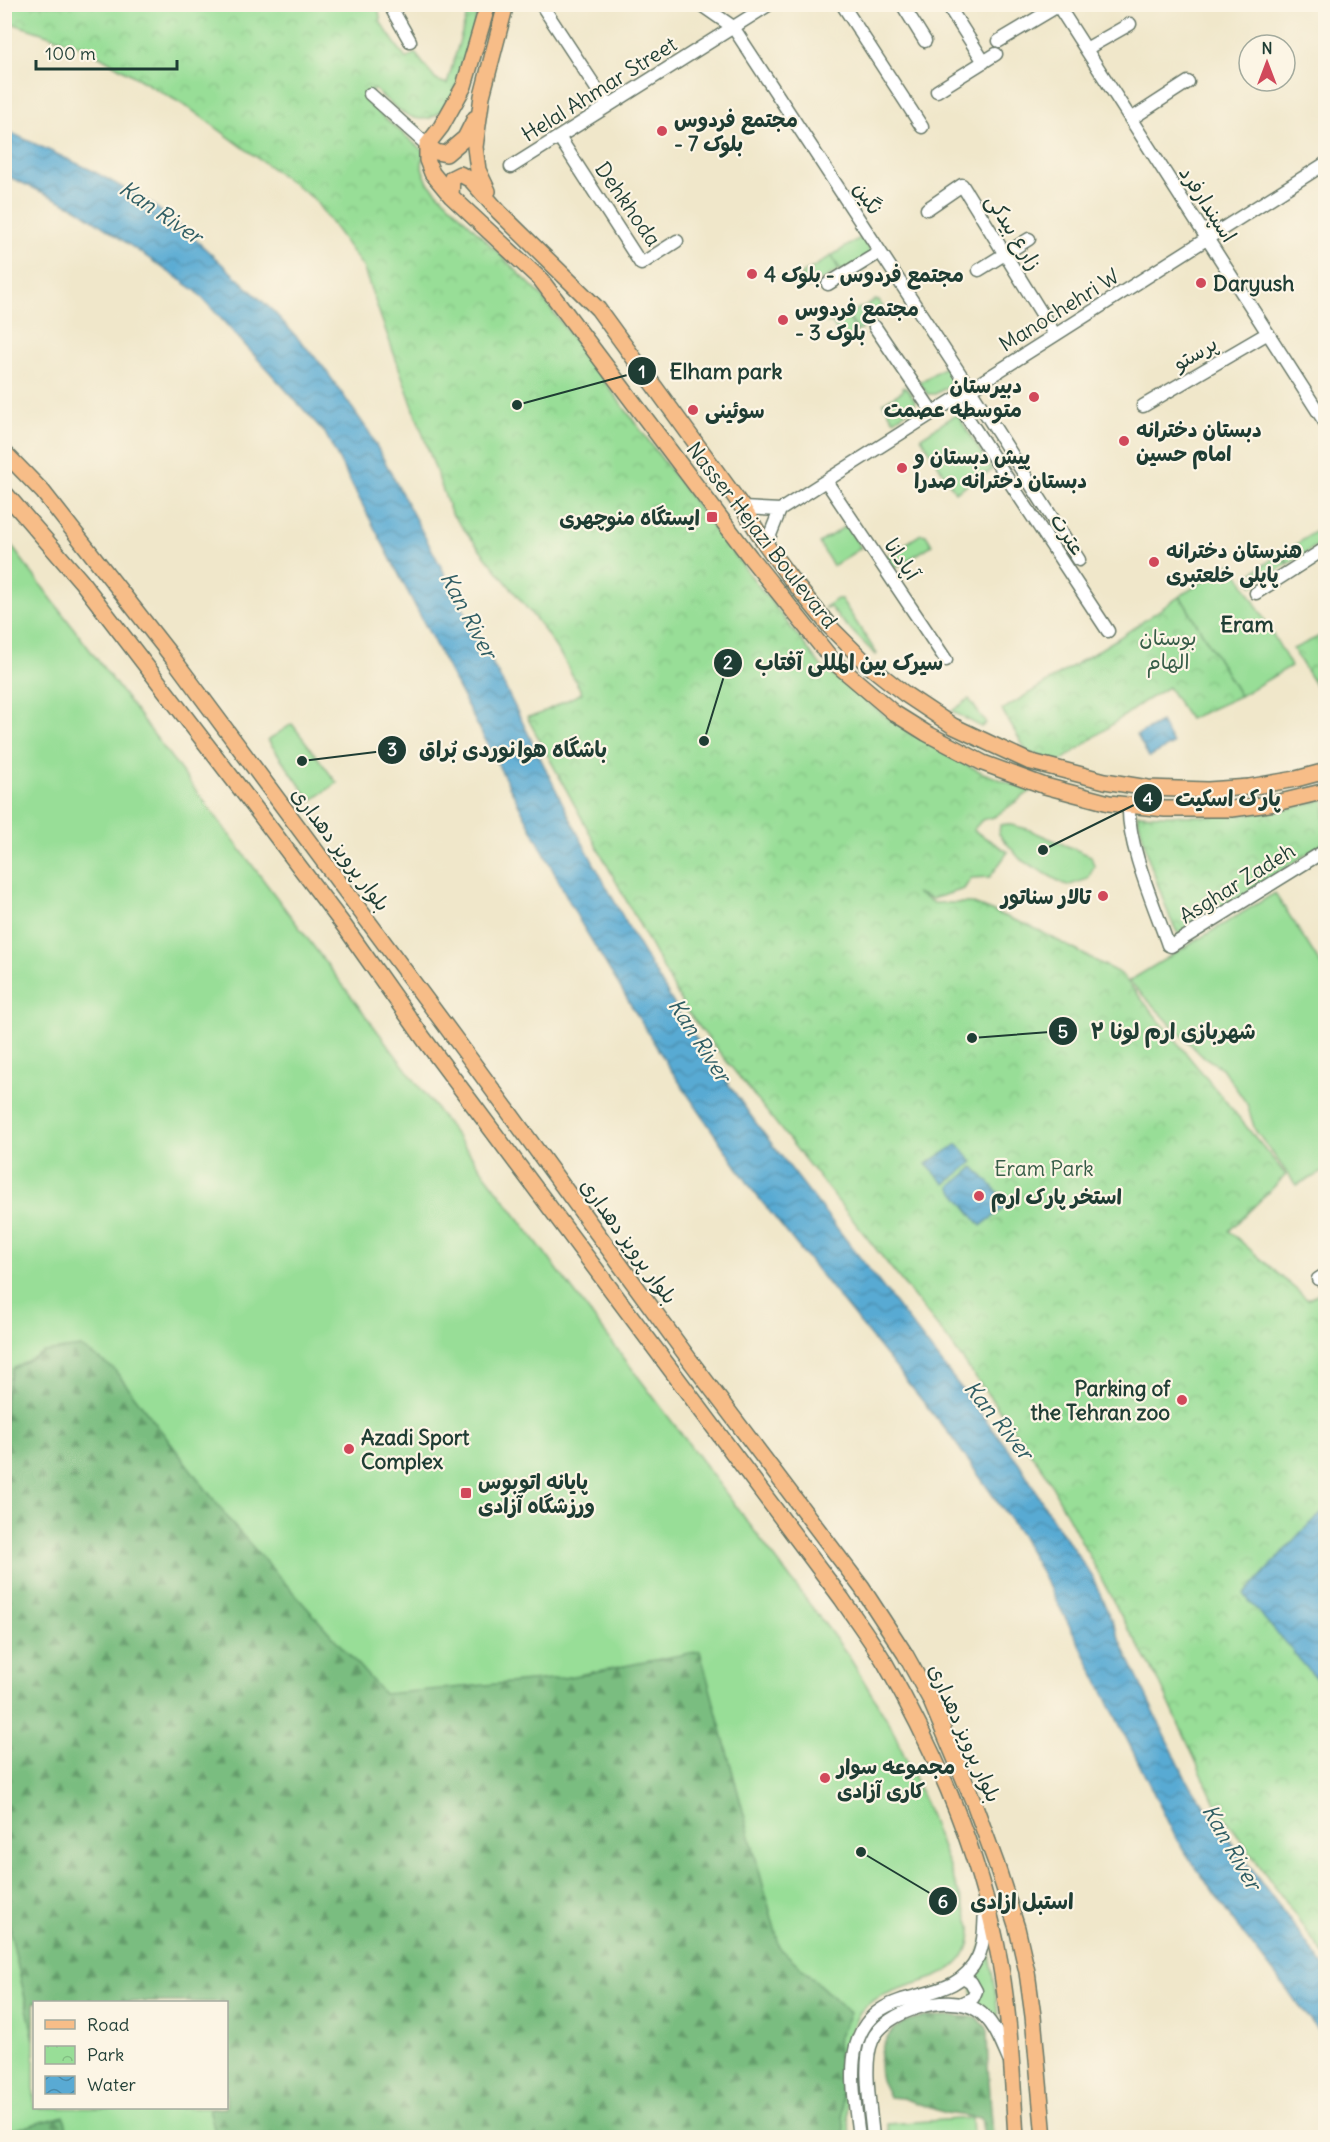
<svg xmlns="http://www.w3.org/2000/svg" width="1330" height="2142" font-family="Delius,'Playpen Sans Arabic',sans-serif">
	<defs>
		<pattern id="forest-firs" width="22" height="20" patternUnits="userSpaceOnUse" patternTransform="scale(1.5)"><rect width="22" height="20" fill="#7abd80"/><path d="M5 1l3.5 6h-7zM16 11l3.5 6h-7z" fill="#639b6a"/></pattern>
		<pattern id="park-crowns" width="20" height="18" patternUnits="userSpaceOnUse" patternTransform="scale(1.5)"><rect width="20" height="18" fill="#98de97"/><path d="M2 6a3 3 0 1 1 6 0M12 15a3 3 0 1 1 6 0" fill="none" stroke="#83bf83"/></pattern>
		<pattern id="water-waves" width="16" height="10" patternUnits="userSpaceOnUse" patternTransform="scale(1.5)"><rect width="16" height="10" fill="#59aad3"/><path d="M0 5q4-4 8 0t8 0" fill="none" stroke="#498cac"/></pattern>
	</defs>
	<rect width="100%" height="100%" fill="#fcf5e5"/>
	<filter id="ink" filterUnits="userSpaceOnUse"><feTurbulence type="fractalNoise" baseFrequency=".0167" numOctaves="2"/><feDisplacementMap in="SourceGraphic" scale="12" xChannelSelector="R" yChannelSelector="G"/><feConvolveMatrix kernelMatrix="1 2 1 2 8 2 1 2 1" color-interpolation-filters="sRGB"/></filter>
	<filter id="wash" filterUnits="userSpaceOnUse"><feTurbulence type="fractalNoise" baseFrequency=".008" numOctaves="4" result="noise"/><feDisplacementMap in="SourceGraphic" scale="24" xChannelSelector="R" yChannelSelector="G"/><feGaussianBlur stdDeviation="1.35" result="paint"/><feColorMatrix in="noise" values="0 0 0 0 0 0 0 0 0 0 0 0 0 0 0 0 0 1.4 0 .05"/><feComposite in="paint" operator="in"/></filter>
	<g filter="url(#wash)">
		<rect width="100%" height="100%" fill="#f0e7ca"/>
		<path fill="#98de97" stroke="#5c8e66" stroke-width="1.5" fill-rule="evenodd" d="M 860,238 L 862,238 L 870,250 L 870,255 L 842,272 L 832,257 L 839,270 L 808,288 L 802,276 L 799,276 Z
			M 875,300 L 879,301 L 885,311 L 883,312 L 885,315 L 858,331 L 849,317 L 846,317 L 859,308 L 864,310 L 872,321 L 865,309 L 862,308 Z
			M 842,314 L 845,319 L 848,318 L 857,332 L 843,341 L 832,323 L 828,323 Z
			M 943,368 L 946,368 L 951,378 L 949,386 L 935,394 L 927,394 L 921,384 L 917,384 Z
			M 903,387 L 907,388 L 915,401 L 914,407 L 894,420 L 883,403 L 903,391 Z
			M 957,414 L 992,470 L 955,492 L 921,437 Z
			M 844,527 L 848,527 L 861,548 L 833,566 L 819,543 Z
			M 1320,528 L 1325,540 L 1289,564 L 1281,553 L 1284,553 Z
			M 921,534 L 926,535 L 932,545 L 894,569 L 888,560 L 882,559 Z
			M 4,536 L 848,1655 L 891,1726 L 922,1795 L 971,1926 C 974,1986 905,1977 870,2003 C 867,2005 863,2008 860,2012 C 837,2049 847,2096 850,2137 L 5,2137 ZM 34,2002 L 226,2002 L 226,2108 L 34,2108 Z
			M 1277,553 L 1280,553 L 1287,564 L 1253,586 L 1247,576 L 1276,557 Z
			M 1232,563 L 1291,666 L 1240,696 L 1180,596 Z
			M 837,599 L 841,599 L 877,654 L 876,655 L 839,618 L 830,607 L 824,608 Z
			M 969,699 L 986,723 L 981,727 L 952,711 Z
			M 292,724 L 337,783 L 311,801 L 268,740 Z
			M 1007,824 L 1027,829 L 1091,856 L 1094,866 L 1088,879 L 1067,886 L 1020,859 L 999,834 L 1000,825 Z
			M 1275,893 L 1325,971 L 1325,1171 L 1296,1185 L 1255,1130 L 1247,1104 L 1222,1068 L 1201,1055 L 1129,981 Z
			M 986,1934 L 996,1997 L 1000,2036 L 975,2004 L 969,1976 Z
			M 972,2118 L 973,2137 L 889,2137 L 888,2124 Z"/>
		<path fill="url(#forest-firs)" stroke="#4c7d5a" stroke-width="1.5" d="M 81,1347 L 114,1369 L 234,1526 L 384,1694 L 563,1678 L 700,1651 L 780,1948 L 850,2013 L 837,2041 L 845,2137 L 216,2137 L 209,2108 L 226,2108 L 226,2002 L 34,2002 L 34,2040 L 8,1921 L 4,1922 L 5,1399 L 12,1369 L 44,1352 Z
			M 954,2016 L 977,2017 L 987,2028 L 988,2066 L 993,2137 L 984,2137 L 981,2118 L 945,2113 L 902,2098 L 889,2097 C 887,2091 883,2085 881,2080 C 875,2057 885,2029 908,2021 C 922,2015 939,2016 954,2016 Z
			M 64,2116 L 69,2137 L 5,2137 L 5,2132 Z"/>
		<path fill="url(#park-crowns)" stroke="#5c8e66" stroke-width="1.5" d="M 4,5 L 378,5 L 381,23 L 406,59 L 415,53 L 436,80 L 447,84 L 470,5 L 479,5 C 472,33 460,130 415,118 C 400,114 386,99 374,89 L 364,100 L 423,151 L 422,168 L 428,183 L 539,293 L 708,521 L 822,667 L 884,715 L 947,755 L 983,773 L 1031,791 L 994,817 L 982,820 L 973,830 L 1008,852 L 990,877 L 971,878 L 964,889 L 932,899 L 916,893 L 934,903 L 971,903 L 1032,927 L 1121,974 L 1286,1175 L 1229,1231 L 1308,1300 L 1325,1289 L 1325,1957 L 1215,1803 L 1160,1683 L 1120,1614 L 1044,1471 L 946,1337 L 685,1009 L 527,717 L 537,715 L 582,693 L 564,660 L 542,627 L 451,513 L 363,267 L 314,199 L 189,108 L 84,47 L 5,21 Z
			M 1180,596 L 1240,696 L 1189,719 L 1168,687 L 1145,701 L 1058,763 L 1027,752 L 1002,710 L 1120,637 Z
			M 1322,635 L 1325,642 L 1325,701 L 1293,649 Z
			M 1325,799 L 1325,842 L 1183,936 L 1177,932 L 1170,918 L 1149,860 L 1137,814 C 1200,817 1265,819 1325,799 Z"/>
		<path fill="url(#water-waves)" stroke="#3c7484" stroke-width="1.5" d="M 5,130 L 91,170 L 151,203 L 197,241 L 274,312 L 322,365 L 369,432 L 502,681 L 579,836 L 635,939 L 685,1023 L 761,1130 L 1019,1463 L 1050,1515 L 1092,1576 L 1129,1660 L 1188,1783 L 1325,1968 L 1325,2039 L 1231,1918 L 1177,1840 L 1081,1647 L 1021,1535 L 950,1435 L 754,1192 L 667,1064 L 579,920 L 325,433 L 196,291 L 76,208 L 5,175 Z
			M 1161,722 L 1173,744 L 1149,757 L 1137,735 Z
			M 958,1144 L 973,1162 L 945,1184 L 926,1164 Z
			M 974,1167 L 1009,1204 L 981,1226 L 950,1187 Z
			M 1325,1511 L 1325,1689 L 1244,1595 L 1302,1531 Z"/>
	</g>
	<g filter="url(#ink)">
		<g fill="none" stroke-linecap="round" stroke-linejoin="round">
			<defs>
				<path id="minor" d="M 389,4 L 410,41
					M 541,4 L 608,106
					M 700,4 L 733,27 L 970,389 L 1079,560
					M 842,4 L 922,127
					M 902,4 L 925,41
					M 947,4 L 984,62
					M 1057,4 L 1326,424
					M 999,41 L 1061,4
					M 1086,49 L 1130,24
					M 937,91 L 996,54
					M 370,94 L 427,145
					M 1131,119 L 1188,82
					M 559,137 L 641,264 L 677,241
					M 511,167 L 770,4
					M 927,209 L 962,185 L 1055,335
					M 979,270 L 1029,239
					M 828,284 L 880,252
					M 875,327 L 933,413
					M 955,399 L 1108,631
					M 1143,406 L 1268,333
					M 826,481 L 946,660
					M 743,508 L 780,510
					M 780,510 L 1326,163
					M 766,545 L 780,510
					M 1256,593 L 1326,548
					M 1129,806 C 1127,845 1155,907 1168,945 L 1171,946 L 1326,850
					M 1318,1279 L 1326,1274
					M 962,2003 L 973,1998 L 976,1991 L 971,1982 L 963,1977
					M 859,2138 C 856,2109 849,2075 856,2046 C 874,1977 952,2013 978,1957 C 985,1942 984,1923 985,1907
					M 873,2138 C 871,2111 862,2064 872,2041 C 884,2010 951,1992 977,2010 C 994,2021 1001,2042 1009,2060"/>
				<path id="major" d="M 488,4 L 464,86 L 441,127 L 427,145 L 427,160 L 432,173 L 451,196 L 541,280 L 750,557 L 834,662 L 894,713 L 926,733 L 983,763 L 1045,786 L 1109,803 L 1165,809 L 1232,809 L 1276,803 L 1326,791
					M 427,145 L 436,152 L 446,154 L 465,138 L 475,118
					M 488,191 L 478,170 L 475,147 L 482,96 L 506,4
					M 451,196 L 452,178 L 460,174 L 471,180 L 499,212 L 598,309 L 743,508 L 766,545 L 791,579 L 831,628 L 867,664 L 905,694 L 953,726 L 991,744 L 1028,761 L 1105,781 L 1148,788 L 1208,790 L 1249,787 L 1296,779 L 1326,771
					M 4,452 L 43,492 L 172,657 L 465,1052 L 689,1359 L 862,1588 L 905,1654 L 930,1699 L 974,1803 L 996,1863 L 1017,1928 L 1027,1972 L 1033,2016 L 1044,2138
					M 4,492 L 81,581 L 249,800 L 345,927 L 424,1039 L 842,1599 C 856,1620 872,1641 885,1663 C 935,1750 976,1844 996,1942 C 1010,2006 1012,2072 1016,2138"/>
			</defs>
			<use href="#minor" stroke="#687868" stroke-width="15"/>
			<use href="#major" stroke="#687868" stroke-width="18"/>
			<use href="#minor" stroke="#fff" stroke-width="12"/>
			<use href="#major" stroke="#f7bd88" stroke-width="15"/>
		</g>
	</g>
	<g fill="#d1495b" stroke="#fcf5e5" stroke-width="2">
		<circle cx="662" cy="131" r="6"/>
		<circle cx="752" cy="274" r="6"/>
		<circle cx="1201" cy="283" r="6"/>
		<circle cx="783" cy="320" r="6"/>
		<circle cx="1034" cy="397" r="6"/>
		<circle cx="693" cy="410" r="6"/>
		<circle cx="1124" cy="441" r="6"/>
		<circle cx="902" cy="468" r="6"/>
		<rect x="706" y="511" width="12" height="12" rx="3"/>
		<circle cx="1154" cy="562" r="6"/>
		<circle cx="1103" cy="896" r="6"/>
		<circle cx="979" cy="1196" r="6"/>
		<circle cx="1182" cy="1400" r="6"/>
		<circle cx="349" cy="1449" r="6"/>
		<rect x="460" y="1487" width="12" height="12" rx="3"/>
		<circle cx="825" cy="1778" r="6"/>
	</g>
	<g text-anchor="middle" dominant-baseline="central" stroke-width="4.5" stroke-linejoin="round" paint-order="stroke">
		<g font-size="21" fill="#1f3d34" stroke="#fcf5e5">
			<text transform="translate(599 89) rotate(-32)">Helal Ahmar Street</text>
			<text transform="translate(868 198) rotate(57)">نگین</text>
			<text transform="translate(628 204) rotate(55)">Dehkhoda</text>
			<text transform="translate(1208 204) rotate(57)">اسپندارفرد</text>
			<text transform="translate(1014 232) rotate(58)">زارع بیدکی</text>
			<text transform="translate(1059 310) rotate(-32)">Manochehri W</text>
			<text transform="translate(1195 353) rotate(-30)">پرستو</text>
			<text transform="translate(1068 534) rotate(57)">عترت</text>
			<text transform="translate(762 535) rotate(52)">Nasser Hejazi Boulevard</text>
			<text transform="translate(902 559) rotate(56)">آپادانا</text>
			<text transform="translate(341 849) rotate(53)">بلوار پرویز دهداری</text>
			<text transform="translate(1237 883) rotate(-32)">Asghar Zadeh</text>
			<text transform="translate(629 1241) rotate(54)">بلوار پرویز دهداری</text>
			<text transform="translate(965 1733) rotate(66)">بلوار پرویز دهداری</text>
		</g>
		<g font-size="21" font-weight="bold" fill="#1f3d34" stroke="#fcf5e5" text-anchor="start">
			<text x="674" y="119">مجتمع فردوس<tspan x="674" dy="24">- بلوک 7</tspan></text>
			<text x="764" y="274">مجتمع فردوس - بلوک 4</text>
			<text x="1213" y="283">Daryush</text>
			<text x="795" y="308">مجتمع فردوس<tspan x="795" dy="24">- بلوک 3</tspan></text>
			<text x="1022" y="385" text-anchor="end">دبیرستان<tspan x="1022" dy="24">متوسطه عصمت</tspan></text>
			<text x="705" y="410">سوئینی</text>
			<text x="1136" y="429">دبستان دخترانه<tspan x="1136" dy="24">امام حسین</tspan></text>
			<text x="914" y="456">پیش دبستان و<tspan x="914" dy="24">دبستان دخترانه صدرا</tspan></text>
			<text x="700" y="517" text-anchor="end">ایستگاه منوچهری</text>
			<text x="1166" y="550">هنرستان دخترانه<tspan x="1166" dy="24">پاپلی خلعتبری</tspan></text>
			<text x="1091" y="896" text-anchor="end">تالار سناتور</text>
			<text x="991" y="1196">استخر پارک ارم</text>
			<text x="1170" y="1388" text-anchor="end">Parking of<tspan x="1170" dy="24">the Tehran zoo</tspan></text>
			<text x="361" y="1437">Azadi Sport<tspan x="361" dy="24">Complex</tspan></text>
			<text x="478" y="1481">پایانه اتوبوس<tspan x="478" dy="24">ورزشگاه آزادی</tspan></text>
			<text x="837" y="1766">مجموعه سوار<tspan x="837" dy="24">کاری آزادی</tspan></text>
		</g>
		<g font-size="21" fill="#375d48" stroke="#fcf5e5">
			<text x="1168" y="637">بوستان<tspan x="1168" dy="24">الهام</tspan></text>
			<text x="1044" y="1168">Eram Park</text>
		</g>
		<g font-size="22" font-style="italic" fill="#305e64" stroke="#fcf5e5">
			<text transform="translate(161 212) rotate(34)">Kan River</text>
			<text transform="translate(469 615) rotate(62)">Kan River</text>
			<text transform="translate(700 1040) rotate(57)">Kan River</text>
			<text transform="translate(999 1420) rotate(51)">Kan River</text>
			<text transform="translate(1232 1847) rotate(60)">Kan River</text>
		</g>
		<g font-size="22" font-weight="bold" fill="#1f3d34" stroke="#fcf5e5">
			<text x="1247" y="624">Eram</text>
		</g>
	</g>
	<path fill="none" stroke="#1f3d34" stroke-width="2" d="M517 405L642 371M704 741L728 663M302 761L392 750M1043 850L1148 798M972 1038L1063 1031M861 1852L943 1901"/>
	<g fill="#1f3d34" stroke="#fcf5e5" stroke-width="2">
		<circle cx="517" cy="405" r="6"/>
		<circle cx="704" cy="741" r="6"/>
		<circle cx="302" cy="761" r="6"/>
		<circle cx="1043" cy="850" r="6"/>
		<circle cx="972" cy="1038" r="6"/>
		<circle cx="861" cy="1852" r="6"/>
		<circle cx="642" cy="371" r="15"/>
		<circle cx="728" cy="663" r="15"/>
		<circle cx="392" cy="750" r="15"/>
		<circle cx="1148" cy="798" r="15"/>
		<circle cx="1063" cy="1031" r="15"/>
		<circle cx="943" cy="1901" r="15"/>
	</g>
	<g font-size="18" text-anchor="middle" font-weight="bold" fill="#fff">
		<text x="642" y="378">1</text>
		<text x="728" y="669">2</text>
		<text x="392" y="756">3</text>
		<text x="1148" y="805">4</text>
		<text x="1063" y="1038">5</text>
		<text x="943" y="1908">6</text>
	</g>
	<g font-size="22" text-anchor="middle" font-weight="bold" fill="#1f3d34" stroke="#fcf5e5" stroke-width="4.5" stroke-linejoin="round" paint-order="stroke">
		<text x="726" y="379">Elham park</text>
		<text x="849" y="670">سیرک بین المللی آفتاب</text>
		<text x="513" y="757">باشگاه هوانوردی بُراق</text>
		<text x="1228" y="806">پارک اسکیت</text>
		<text x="1173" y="1039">شهربازی ارم لونا ۲</text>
		<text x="1022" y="1909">استبل ازادی</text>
	</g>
	<rect width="1330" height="2142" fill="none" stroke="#fcf5e5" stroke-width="24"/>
	<rect x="33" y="2001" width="195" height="108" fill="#fcf5e5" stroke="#a4ab9e" stroke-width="1.5"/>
	<rect x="45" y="2020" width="30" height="9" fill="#f7bd88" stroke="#a4ab9e" stroke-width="1.5"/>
	<text x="87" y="2031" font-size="18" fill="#1f3d34">Road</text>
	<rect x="45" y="2046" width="30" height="18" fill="url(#park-crowns)" stroke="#a4ab9e" stroke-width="1.5"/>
	<text x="87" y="2061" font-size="18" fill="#1f3d34">Park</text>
	<rect x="45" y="2076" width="30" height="18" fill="url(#water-waves)" stroke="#a4ab9e" stroke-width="1.5"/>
	<text x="87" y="2091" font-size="18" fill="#1f3d34">Water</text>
	<g transform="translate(1267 63)"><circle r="28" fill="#fcf5e5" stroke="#a4ab9e" stroke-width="1.5"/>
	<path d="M0-4.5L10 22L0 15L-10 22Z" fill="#d1495b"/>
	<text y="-9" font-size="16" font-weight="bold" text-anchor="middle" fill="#1f3d34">N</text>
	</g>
	<path d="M36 60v9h141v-9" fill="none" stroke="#1f3d34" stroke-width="3"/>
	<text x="45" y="60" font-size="18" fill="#1f3d34" stroke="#fcf5e5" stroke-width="4.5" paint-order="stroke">100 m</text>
</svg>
